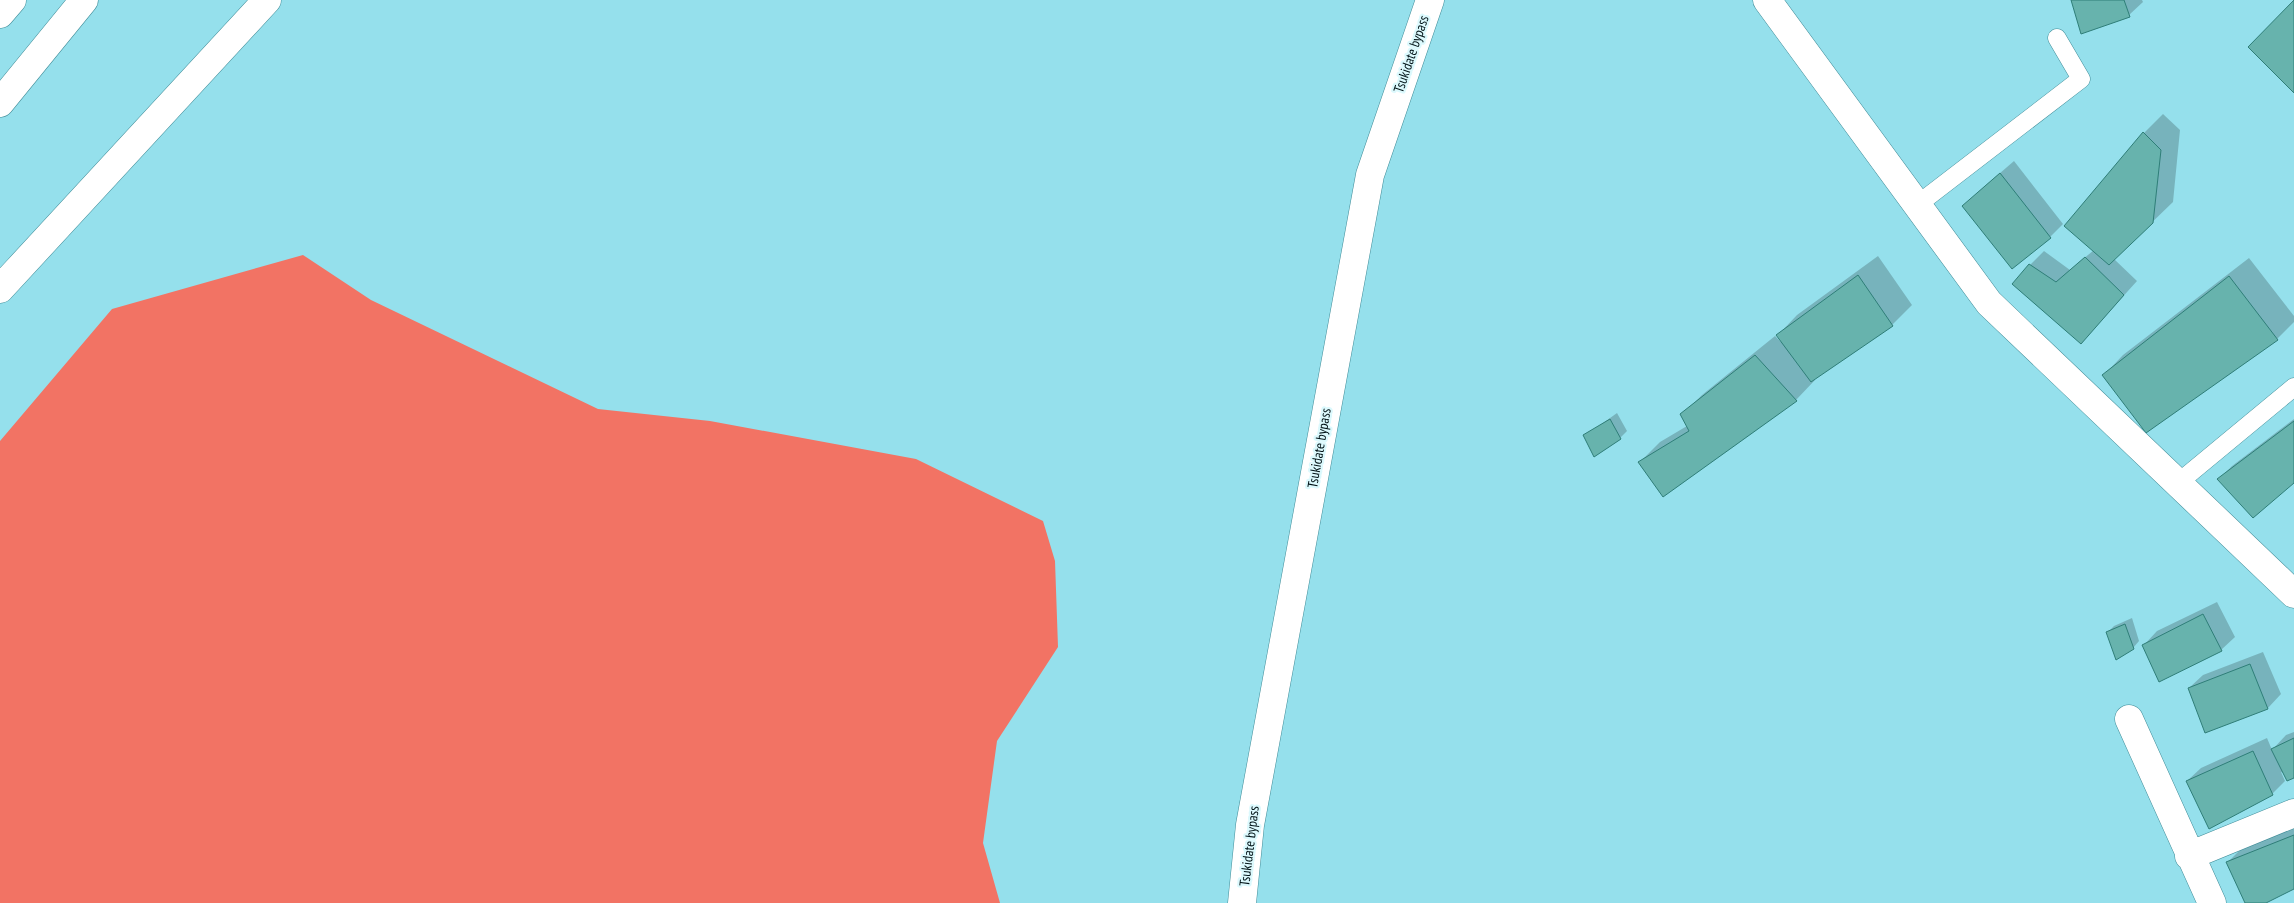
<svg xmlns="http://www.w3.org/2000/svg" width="2294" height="903" font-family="'PT Sans Narrow',sans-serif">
	<rect width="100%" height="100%" fill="#95e0ec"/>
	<path fill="#f27364" d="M 303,255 L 371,300 L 598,409 L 710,421 L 916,459 L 1043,521 L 1055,561 L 1058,647 L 997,741 L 983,843 L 1000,903 L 0,903 L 0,441 L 112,309 Z"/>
	<path fill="#0003" d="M 2072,0 L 2142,0 L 2143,2 L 2129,15 Z
		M 2163,114 L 2180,130 L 2173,202 L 2114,259 L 2137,281 L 2081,343 L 2030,265 L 2044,251 L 2070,270 L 2094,250 L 2144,133 Z
		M 2014,161 L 2063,224 L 2050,237 L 1977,193 Z
		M 1878,256 L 1912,305 L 1892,325 L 1814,379 L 1815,380 L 1796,400 L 1640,462 L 1660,442 L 1687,426 L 1682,415 L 1702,395 L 1775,336 L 1781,342 L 1782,341 L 1778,335 L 1797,315 Z
		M 2249,258 L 2294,316 L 2294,322 L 2277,339 L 2146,431 L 2104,375 L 2123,355 Z
		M 1617,413 L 1627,431 L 1620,438 L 1585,436 Z
		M 2294,419 L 2294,482 L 2219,479 L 2232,466 Z
		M 2217,602 L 2235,637 L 2221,650 L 2144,645 L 2157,631 Z
		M 2132,618 L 2139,641 L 2133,648 L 2107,633 L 2114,626 Z
		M 2263,652 L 2281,694 L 2268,708 L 2189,688 L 2203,675 Z
		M 2294,732 L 2294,777 L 2281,772 L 2285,781 L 2272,794 L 2187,781 L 2201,768 L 2267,738 L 2272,750 L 2286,735 Z
		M 2294,824 L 2294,888 L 2263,903 L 2246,903 L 2227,863 L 2247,843 Z"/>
	<path fill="#67b3ad" stroke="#2f7e78" d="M 2071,0 L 2124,0 L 2130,17 L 2081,34 Z
		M 2294,0 L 2294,93 L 2248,47 Z
		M 2143,132 L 2161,150 L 2153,223 L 2109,265 L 2064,226 Z
		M 2000,173 L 2051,238 L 2012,269 L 1962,206 Z
		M 2085,257 L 2124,295 L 2081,344 L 2012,284 L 2029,264 L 2056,282 Z
		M 1858,275 L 1893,326 L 1811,382 L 1776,335 Z
		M 2229,276 L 2278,340 L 2146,433 L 2102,375 Z
		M 1755,355 L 1797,401 L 1663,497 L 1638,462 L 1689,431 L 1680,414 Z
		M 1610,419 L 1621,439 L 1594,457 L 1583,435 Z
		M 2294,421 L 2294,483 L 2253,518 L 2217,479 Z
		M 2203,614 L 2222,651 L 2159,682 L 2142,645 Z
		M 2125,624 L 2134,649 L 2116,660 L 2106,632 Z
		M 2250,664 L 2268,709 L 2205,733 L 2188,688 Z
		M 2294,738 L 2294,778 L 2287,781 L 2271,749 Z
		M 2253,751 L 2273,795 L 2209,829 L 2186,781 Z
		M 2294,835 L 2294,889 L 2266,903 L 2245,903 L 2226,862 Z"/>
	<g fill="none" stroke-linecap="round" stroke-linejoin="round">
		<defs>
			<path id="service" d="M 1917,205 L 2081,79 L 2057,38
				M 2178,483 L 2294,387"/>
			<path id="minor" d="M 1767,0 L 1989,303 L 2294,594
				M 0,289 L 267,0
				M 2129,719 L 2212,903
				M 2189,856 L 2294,813"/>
			<path id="trunk" d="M 1242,903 L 1250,825 L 1370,175 L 1430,0"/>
			<path id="motorway" d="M 0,14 L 12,0
				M 0,103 L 84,0"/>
		</defs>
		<use href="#service" stroke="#408c98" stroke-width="19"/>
		<use href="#minor" stroke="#408c98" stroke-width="29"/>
		<use href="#trunk" stroke="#408c98" stroke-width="29"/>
		<use href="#motorway" stroke="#408c98" stroke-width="29"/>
		<use href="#service" stroke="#fff" stroke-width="18"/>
		<use href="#minor" stroke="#fff" stroke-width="28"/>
		<use href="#trunk" stroke="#fff" stroke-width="28"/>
		<use href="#motorway" stroke="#fff" stroke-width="28"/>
	</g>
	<g text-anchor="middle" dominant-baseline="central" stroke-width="4.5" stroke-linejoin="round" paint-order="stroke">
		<g font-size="14" fill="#001115" stroke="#dcf9fd">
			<text transform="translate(1411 54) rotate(-71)">Tsukidate bypass</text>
			<text transform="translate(1319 448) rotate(-80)">Tsukidate bypass</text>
			<text transform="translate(1249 846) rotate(-83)">Tsukidate bypass</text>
		</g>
	</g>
</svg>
